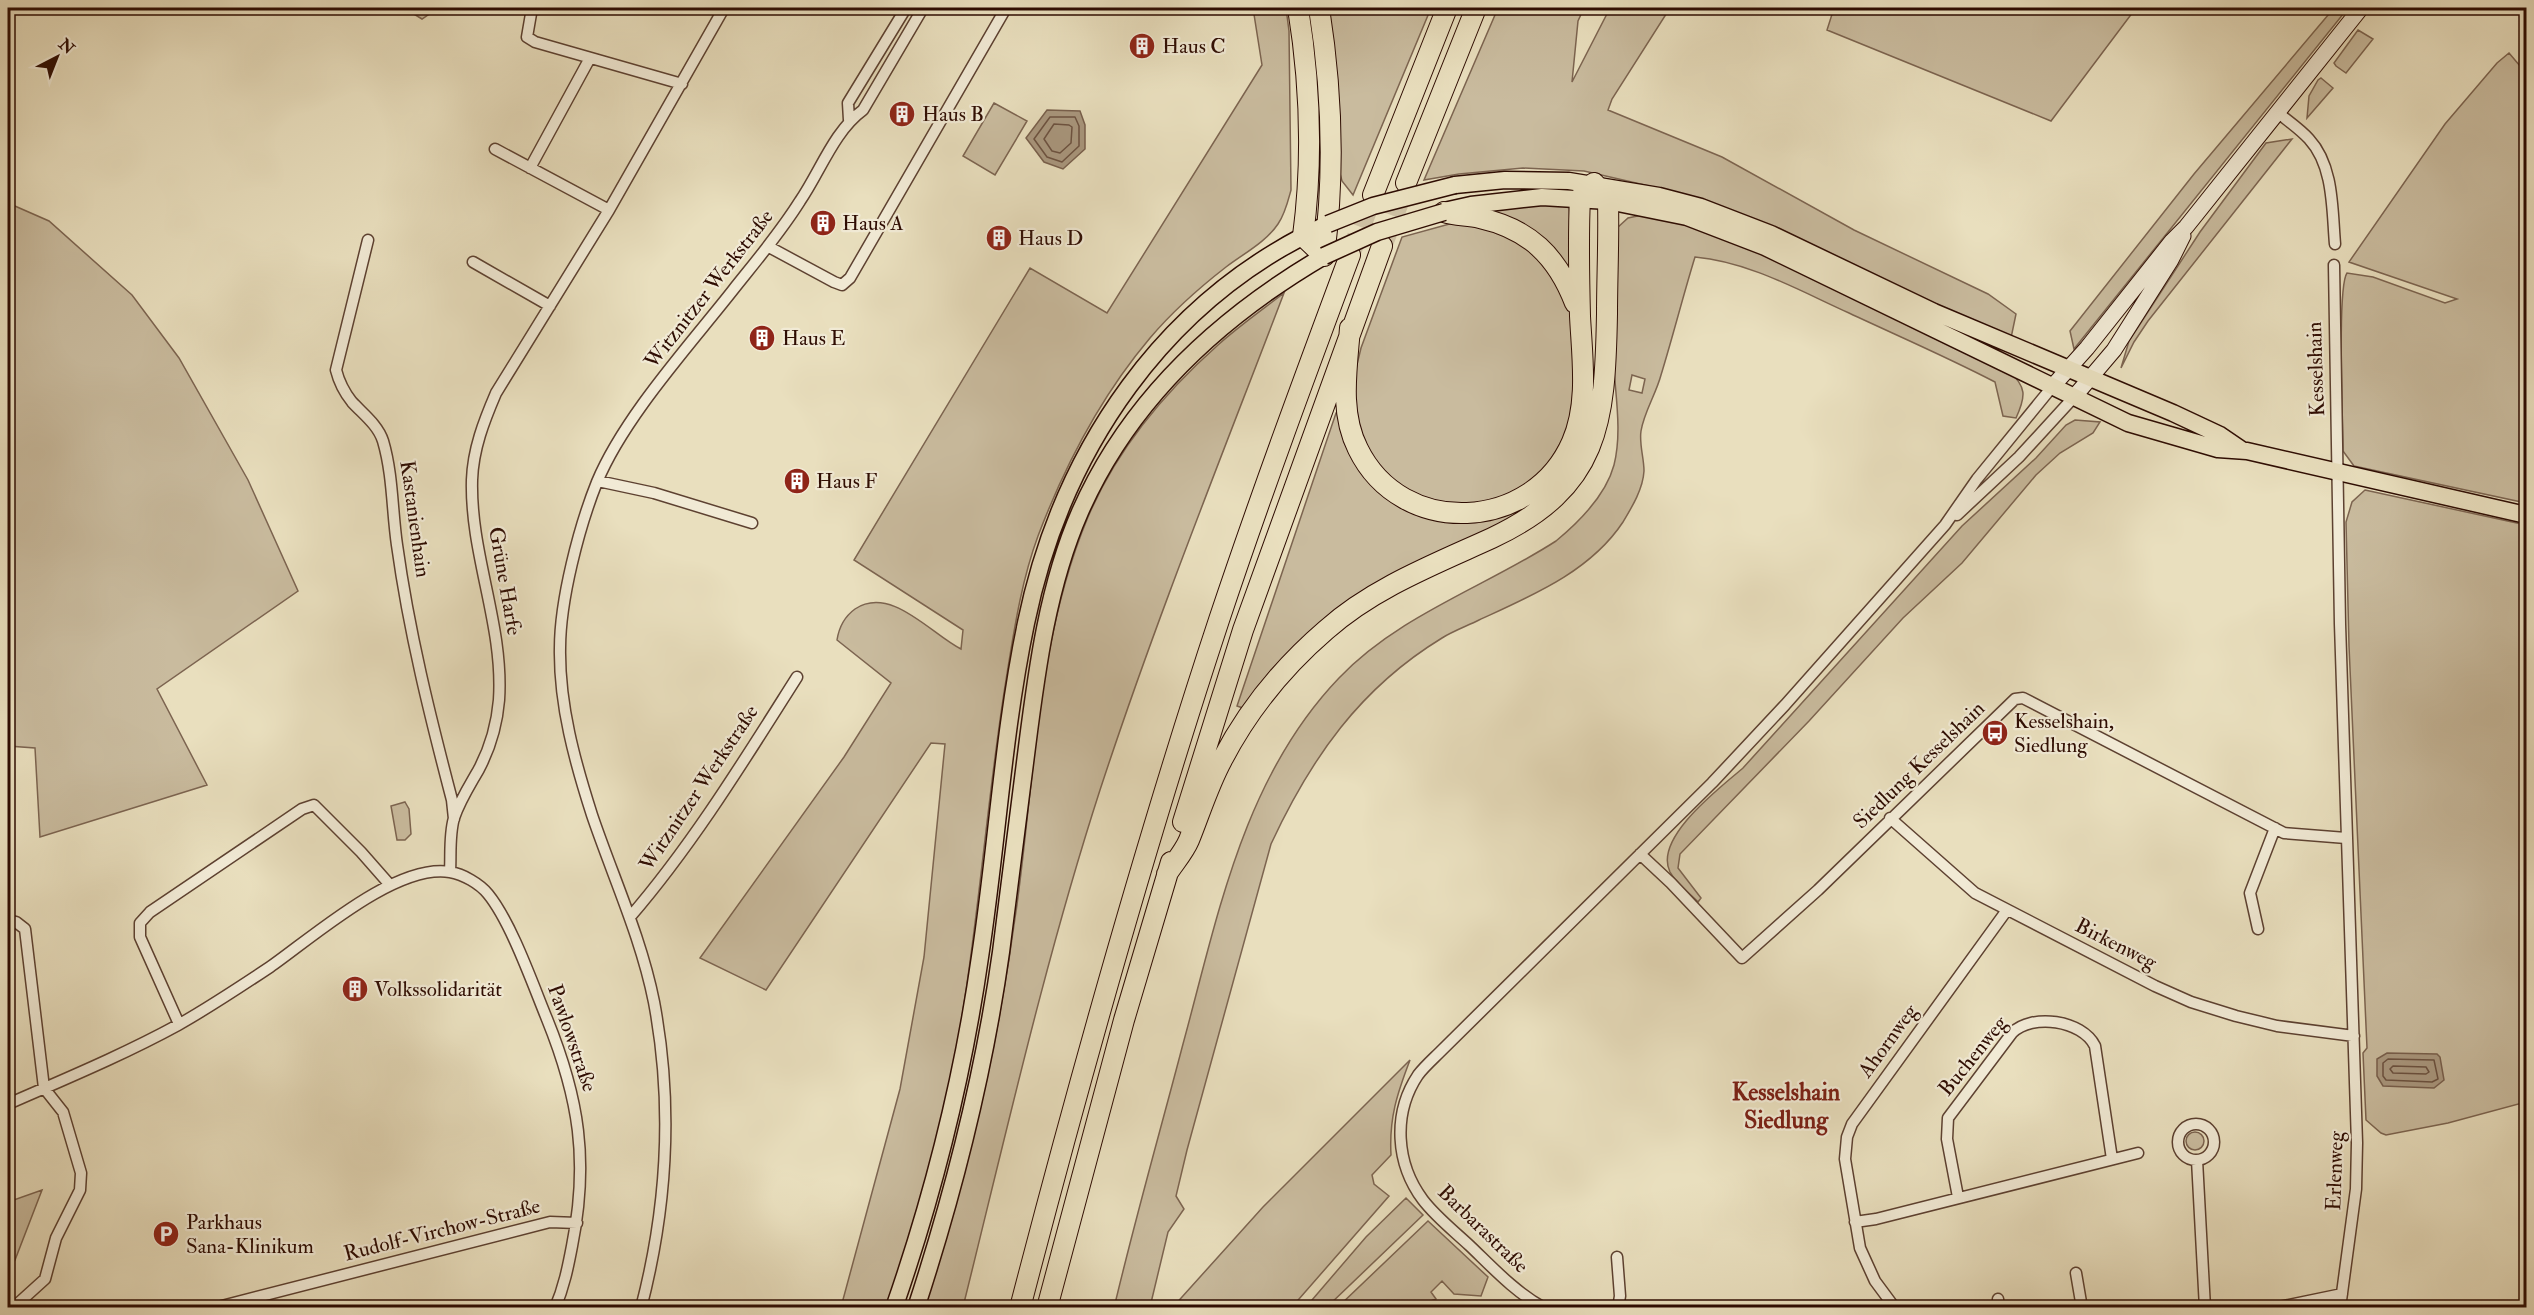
<svg xmlns="http://www.w3.org/2000/svg" width="2534" height="1315" font-family="'IM FELL Double Pica',serif">
	<rect width="100%" height="100%" fill="#e9dfbe"/>
	<filter id="stains"><feTurbulence type="fractalNoise" baseFrequency=".00333" numOctaves="4"/><feColorMatrix values="0 0 0 0 .2 0 0 0 0 .09 0 0 0 0 .02 0 0 0 .5 -.17"/></filter>
	<radialGradient id="worn" r=".72"><stop offset=".6" stop-color="#630" stop-opacity="0"/><stop offset="1" stop-color="#630" stop-opacity=".3"/></radialGradient>
	<path fill="#c9bb9e" stroke="#7c6450" stroke-width="1.5" fill-rule="evenodd" d="M 404,8 L 438,8 L 422,19 Z
		M 1253,8 L 1286,8 L 1289,31 L 1291,190 C 1288,201 1285,214 1278,224 C 1266,242 1243,254 1226,267 C 1199,288 1172,312 1150,338 C 1101,396 1065,465 1038,536 C 1021,582 1014,631 1006,680 C 989,785 981,892 965,997 C 950,1103 919,1206 887,1307 L 841,1307 L 900,1089 L 924,957 L 945,744 L 931,743 L 766,990 L 700,958 L 844,757 L 891,683 L 837,640 C 839,627 844,617 855,609 C 891,585 931,634 961,649 L 963,630 L 854,560 L 1030,268 L 1107,313 L 1262,65 Z
		M 1326,8 L 1431,8 L 1353,195 L 1342,181 L 1338,166 Z
		M 1498,8 L 1584,8 L 1578,21 L 1572,82 L 1610,8 L 1670,8 L 1612,99 L 1608,110 L 1722,157 L 1854,230 L 1988,294 L 2016,314 L 2011,338 L 1718,205 L 1649,186 L 1584,171 L 1523,168 L 1459,174 L 1424,180 Z
		M 1834,8 L 2136,8 L 2051,121 L 1827,30 Z
		M 2334,8 L 2348,8 L 2074,349 L 2070,331 L 2194,174 Z
		M 2358,30 L 2373,39 L 2346,73 L 2336,66 L 2334,63 Z
		M 2509,53 L 2526,73 L 2526,503 L 2354,466 L 2343,451 C 2343,423 2337,287 2347,273 L 2373,277 L 2445,303 L 2457,299 L 2349,262 L 2445,124 L 2497,63 Z
		M 2321,78 L 2333,88 L 2307,118 L 2309,96 L 2318,80 Z
		M 994,103 L 1027,121 L 995,175 L 963,156 Z
		M 2292,139 L 2148,321 L 2134,342 L 2121,368 L 2129,341 L 2200,232 L 2266,143 Z
		M 8,203 L 49,221 L 132,295 L 179,358 L 248,480 L 298,591 L 157,689 L 207,785 L 40,837 L 35,748 L 8,746 Z
		M 1569,204 L 1573,277 L 1480,210 L 1512,206 Z
		M 1642,215 L 1683,223 L 1748,246 L 2008,370 C 2027,387 2026,396 2016,418 L 2003,416 L 1995,382 C 1947,357 1898,336 1849,313 C 1800,291 1750,262 1695,257 C 1683,296 1673,336 1661,375 C 1656,394 1644,412 1641,431 C 1639,444 1644,458 1644,471 C 1643,489 1632,507 1623,522 C 1590,572 1531,596 1479,620 C 1467,626 1453,631 1442,638 C 1360,688 1311,758 1271,844 L 1187,1150 L 1176,1196 L 1184,1209 L 1168,1232 L 1150,1307 L 1114,1308 C 1135,1219 1160,1132 1183,1044 C 1218,916 1243,778 1339,678 C 1399,615 1485,587 1556,541 C 1579,522 1606,495 1614,465 C 1623,429 1614,389 1613,351 C 1612,311 1616,269 1617,228 L 1628,218 ZM 1632,375 L 1645,379 L 1642,393 L 1629,390 Z
		M 1453,223 L 1475,223 L 1518,240 L 1548,267 L 1571,310 L 1575,401 L 1569,429 L 1544,471 L 1528,486 L 1483,505 L 1442,505 L 1403,488 L 1371,459 L 1352,410 L 1354,377 L 1361,348 L 1402,237 Z
		M 1284,293 C 1221,458 1155,622 1100,790 C 1045,960 1006,1134 963,1307 L 924,1308 C 970,1171 1001,1032 1019,889 C 1035,765 1039,634 1088,517 C 1116,451 1165,392 1218,345 C 1239,326 1262,310 1284,293 Z
		M 1336,413 L 1341,414 L 1355,457 L 1455,522 L 1486,520 L 1526,505 L 1527,508 L 1305,636 L 1272,669 L 1243,708 L 1237,706 Z
		M 2075,420 L 2100,422 L 2093,433 L 2060,453 L 2036,475 L 1962,563 L 1903,618 L 1809,721 L 1680,854 L 1678,868 L 1701,898 L 1698,902 C 1689,893 1676,883 1670,872 C 1653,838 1721,787 1743,768 L 1962,526 L 2036,458 L 2066,425 Z
		M 2365,490 L 2526,525 L 2526,1102 L 2448,1123 L 2386,1135 L 2381,1133 L 2366,1120 L 2363,1053 L 2367,1048 L 2349,646 L 2346,522 L 2352,502 Z
		M 405,802 L 409,809 L 411,834 L 405,840 L 397,840 L 391,806 Z
		M 1410,1060 C 1397,1094 1389,1118 1391,1155 L 1372,1175 L 1374,1184 L 1389,1196 L 1292,1307 L 1173,1307 L 1263,1207 Z
		M2186 1141a9 9 0 1 1 18 0a9 9 0 1 1-18 0Z
		M 42,1190 L 15,1260 L 8,1268 L 8,1202 Z
		M 1406,1198 L 1423,1215 L 1327,1307 L 1306,1307 L 1366,1237 Z
		M 1428,1221 L 1488,1277 L 1481,1296 L 1454,1294 L 1442,1281 L 1431,1292 L 1436,1299 L 1415,1307 L 1338,1307 Z"/>
	<path fill="#a9977e" stroke="#785f4c" stroke-width="1.5" d="M 1047,110 L 1080,111 L 1085,125 L 1085,149 L 1063,169 L 1044,162 L 1026,138 Z
		M 2387,1053 L 2437,1054 L 2440,1057 L 2444,1080 L 2434,1088 L 2383,1086 L 2377,1076 L 2377,1059 Z"/>
	<g fill="none" stroke-linecap="round" stroke-linejoin="round">
		<path stroke="#6c5240" stroke-width="1.5" d="M 1050,117 L 1075,117 L 1079,126 L 1079,146 L 1062,162 L 1047,157 L 1034,139 Z
			M 1054,124 L 1069,125 L 1072,127 L 1071,143 L 1060,153 L 1052,151 L 1044,139 Z
			M 2388,1059 L 2434,1060 L 2438,1079 L 2432,1082 L 2386,1080 L 2383,1076 L 2383,1063 Z
			M 2393,1066 L 2426,1067 L 2429,1072 L 2426,1074 L 2393,1073 L 2390,1069 Z"/>
		<path stroke="#cdbfa2" stroke-width="20" stroke-dasharray="20 10" stroke-linecap="butt" d="M 1383,244 L 1406,184
			M 1350,255 L 1373,195"/>
		<defs>
			<path id="street" d="M 532,8 L 527,37 L 535,42 L 682,84
				M 2277,112 C 2288,121 2300,129 2309,139 C 2334,166 2332,210 2335,244
				M 849,120 L 848,103 L 906,8
				M 495,149 L 609,210
				M 530,168 L 590,58
				M 368,240 L 336,370 C 339,382 344,392 352,402 C 363,414 378,425 383,441 C 393,475 392,511 397,545 C 409,632 430,716 452,800 L 454,819
				M 769,247 L 834,282 L 842,285 L 850,278 L 1006,8
				M 473,262 L 550,306
				M 2334,265 L 2340,624 L 2357,1143 L 2356,1189 L 2340,1308
				M 598,481 L 654,493 L 752,523
				M 1957,515 L 2019,457 L 2074,397
				M 1890,818 L 1975,893 L 2155,986 L 2191,1002 L 2236,1016 L 2277,1026 L 2354,1036
				M 1640,854 L 1671,883 L 1742,958 L 1818,890 L 2015,699 L 2023,698 L 2284,833 L 2346,838
				M 450,872 C 451,855 449,835 454,818 C 460,800 470,785 479,769 C 490,748 497,724 499,700 C 504,625 470,555 472,480 C 473,449 484,421 496,393 L 609,210 L 724,8
				M 630,917 C 693,844 745,759 797,677
				M 8,920 L 16,922 L 25,929 L 44,1088 L 63,1112 L 81,1173 L 80,1190 L 56,1238 L 45,1279 L 13,1308
				M 2258,929 L 2250,893 L 2275,828
				M 179,1024 L 140,937 L 140,923 L 150,912 L 302,809 L 314,805 L 361,852 L 390,885
				M 8,1104 C 65,1079 123,1055 178,1025 C 210,1007 240,987 270,967 C 313,937 396,863 450,872 C 463,874 480,884 488,894 C 511,922 533,985 547,1019 C 579,1098 589,1161 572,1246 C 568,1267 564,1287 555,1308
				M2178 1142a18 18 0 1 1 36 0a18 18 0 1 1-36 0Z
				M 2197,1160 L 2205,1308
				M 1958,1197 L 1947,1139 L 1948,1118 L 2012,1033 C 2032,1013 2082,1020 2095,1046 L 2112,1159
				M 1855,1222 L 1876,1219 L 2138,1153
				M 1617,1257 L 1620,1296 L 1618,1308
				M 2076,1273 L 2082,1308
				M 1998,1299 L 1999,1308
				M 214,1308 L 550,1222 L 577,1223
				M 641,1308 C 667,1208 673,1103 654,1002 C 641,937 613,877 592,815 C 575,762 559,705 560,648 C 560,600 579,527 597,482 C 624,417 689,346 733,290 C 756,261 780,233 800,201 C 820,172 834,131 863,110 L 923,8
				M 1544,1308 C 1515,1292 1493,1268 1470,1246 C 1454,1231 1436,1217 1423,1200 C 1396,1164 1392,1114 1418,1075 C 1424,1067 1433,1059 1440,1052 L 1712,783 L 1785,705 L 1945,525 L 1977,479 L 2052,387
				M 1895,1308 L 1875,1281 L 1860,1248 L 1845,1159 L 1847,1137 L 1852,1124 L 2007,910
				M 2274,1308 L 2342,1294"/>
			<path id="secondary" d="M 2052,387 L 2087,348 L 2172,241 L 2186,227 L 2361,8
				M 2074,397 L 2114,350 L 2171,260 L 2183,236"/>
			<path id="primary" d="M 1455,185 L 1505,180 L 1569,181 L 1659,196 L 1701,207 L 1771,234 L 1934,312 L 2173,413 L 2220,435 L 2242,450
				M 1444,211 L 1471,205 L 1542,197 L 1608,201 L 1687,217 L 1765,247 L 2128,423 L 2218,449 L 2247,451 L 2526,515
				M 894,1308 C 934,1193 963,1076 980,957 C 997,846 1003,733 1026,623 C 1062,449 1164,299 1328,224
				M 916,1308 C 954,1192 984,1073 1001,952 C 1010,884 1018,815 1027,747 C 1037,668 1048,585 1080,512 C 1130,398 1220,317 1324,256"/>
			<path id="highway" d="M 1298,8 C 1310,82 1313,160 1303,236 L 1324,256
				M 1319,8 C 1332,90 1335,173 1324,256
				M 1406,183 L 1476,8
				M 1373,195 L 1447,8
				M 1444,212 C 1456,216 1467,215 1480,218 C 1529,229 1557,256 1575,303
				M 1183,822 L 1243,630 L 1382,246
				M 1167,874 C 1174,863 1184,852 1189,840 C 1200,813 1208,786 1222,760 C 1248,710 1283,667 1326,630 C 1373,588 1435,564 1492,538 C 1600,487 1605,423 1607,314 C 1607,277 1609,239 1608,201 L 1594,183 L 1580,198 C 1578,237 1579,277 1580,316 C 1582,357 1589,403 1572,442 C 1533,532 1402,539 1358,449 C 1339,412 1347,368 1350,328
				M 1020,1308 C 1080,1077 1144,847 1219,620 C 1260,497 1305,376 1350,255
				M 1047,1308 L 1124,1020 L 1171,862"/>
		</defs>
		<use href="#street" stroke="#5d4131" stroke-width="13"/>
		<use href="#secondary" stroke="#2e0c02" stroke-width="17"/>
		<use href="#primary" stroke="#2e0c02" stroke-width="19"/>
		<use href="#highway" stroke="#2e0c02" stroke-width="22"/>
		<use href="#street" stroke="#f1ead5" stroke-width="10"/>
		<use href="#secondary" stroke="#f1ead5" stroke-width="15"/>
		<use href="#primary" stroke="#e9dfbe" stroke-width="16"/>
		<use href="#highway" stroke="#e9dfbe" stroke-width="20"/>
		<defs>
			<path id="primary-bridge" d="M 1328,224 L 1373,206 L 1455,185
				M 1324,256 L 1377,232 L 1444,212"/>
		</defs>
		<use href="#primary-bridge" stroke="#2e0c02" stroke-width="19" stroke-linecap="butt"/>
		<use href="#primary-bridge" stroke="#e9dfbe" stroke-width="16"/>
	</g>
	<defs>
		<symbol id="building-disc" viewBox="-11 -11 22 22"><circle r="9.5" fill="#8f2418" stroke="#f1ead5"/><path d="M-4-6H4V6H1V3H-1V6H-4ZM-2.5-4.3h1.7v1.8h-1.7ZM.8-4.3h1.7v1.8H.8ZM-2.5-1h1.7V.8h-1.7ZM.8-1h1.7V.8H.8Z" fill="#fff"/></symbol>
		<symbol id="bus-disc" viewBox="-11 -11 22 22"><circle r="9.5" fill="#8f2418" stroke="#f1ead5"/><path d="M-5-6H5V4H4V6H2V4H-2V6H-4V4H-5ZM-3.5-4V0h7V-4ZM-3.5 1.2v1.5H-2V1.2ZM2 1.2v1.5H3.5V1.2Z" fill="#fff"/></symbol>
		<symbol id="parking-disc" viewBox="-11 -11 22 22"><circle r="9.5" fill="#8f2418" stroke="#f1ead5"/><path d="M-3.5-5.5H1a3.5 3.5 0 0 1 0 7H-1V5.5H-3.5ZM-1-3.4V-.6H.8a1.4 1.4 0 0 0 0-2.8Z" fill="#fff"/></symbol>
	</defs>
	<g fill-rule="evenodd">
		<use href="#building-disc" x="1127" y="31" width="30" height="30"/>
		<use href="#building-disc" x="887" y="99" width="30" height="30"/>
		<use href="#building-disc" x="808" y="208" width="30" height="30"/>
		<use href="#building-disc" x="984" y="223" width="30" height="30"/>
		<use href="#building-disc" x="747" y="323" width="30" height="30"/>
		<use href="#building-disc" x="782" y="466" width="30" height="30"/>
		<use href="#bus-disc" x="1980" y="718" width="30" height="30"/>
		<use href="#building-disc" x="340" y="974" width="30" height="30"/>
		<use href="#parking-disc" x="151" y="1219" width="30" height="30"/>
	</g>
	<g text-anchor="middle" dominant-baseline="central" stroke-width="4.5" stroke-linejoin="round" paint-order="stroke">
		<g font-size="21" fill="#2e0c02" stroke="#f1ead5" text-anchor="start">
			<text x="1162" y="46">Haus C</text>
			<text x="922" y="114">Haus B</text>
			<text x="842" y="223">Haus A</text>
			<text x="1018" y="238">Haus D</text>
			<text x="782" y="338">Haus E</text>
			<text x="816" y="481">Haus F</text>
			<text x="2014" y="721">Kesselshain,<tspan x="2014" dy="24">Siedlung</tspan></text>
			<text x="374" y="989">Volkssolidarität</text>
			<text x="186" y="1222">Parkhaus<tspan x="186" dy="24">Sana-Klinikum</tspan></text>
		</g>
		<g font-size="21" fill="#2e0c02" stroke="#f1ead5">
			<text transform="translate(709 289) rotate(-52)">Witznitzer Werkstraße</text>
			<text transform="translate(2316 369) rotate(-92)">Kesselshain</text>
			<text transform="translate(415 519) rotate(82)">Kastanienhain</text>
			<text transform="translate(505 581) rotate(80)">Grüne Harfe</text>
			<text transform="translate(1919 765) rotate(-44)">Siedlung Kesselshain</text>
			<text transform="translate(699 788) rotate(-56)">Witznitzer Werkstraße</text>
			<text transform="translate(2116 944) rotate(27)">Birkenweg</text>
			<text transform="translate(572 1038) rotate(71)">Pawlowstraße</text>
			<text transform="translate(1888 1041) rotate(-54)">Ahornweg</text>
			<text transform="translate(1973 1056) rotate(-51)">Buchenweg</text>
			<text transform="translate(2335 1171) rotate(-88)">Erlenweg</text>
			<text transform="translate(1483 1229) rotate(44)">Barbarastraße</text>
			<text transform="translate(442 1230) rotate(-14)">Rudolf-Virchow-Straße</text>
		</g>
		<g font-size="24" font-weight="bold" fill="#7a1f14" stroke="#f1ead5">
			<text x="1786" y="1092">Kesselshain<tspan x="1786" dy="28">Siedlung</tspan></text>
		</g>
	</g>
	<rect width="2534" height="1315" fill="none" stroke="#e9dfbe" stroke-width="30"/>
	<rect x="9" y="9" width="2516" height="1297" fill="none" stroke="#2e0c02" stroke-width="3"/>
	<rect x="15" y="15" width="2504" height="1285" fill="none" stroke="#2e0c02" stroke-width="1.5"/>
	<g transform="translate(57 57) rotate(42)" stroke="#f1ead5" stroke-width="4.5" paint-order="stroke">
	<path d="M0-4.5L10 22L0 15L-10 22Z" fill="#2e0c02"/>
	<text y="-9" font-size="16" font-weight="bold" text-anchor="middle" fill="#2e0c02">N</text>
	</g>
	<rect width="100%" height="100%" filter="url(#stains)"/>
	<rect width="100%" height="100%" fill="url(#worn)"/>
</svg>
